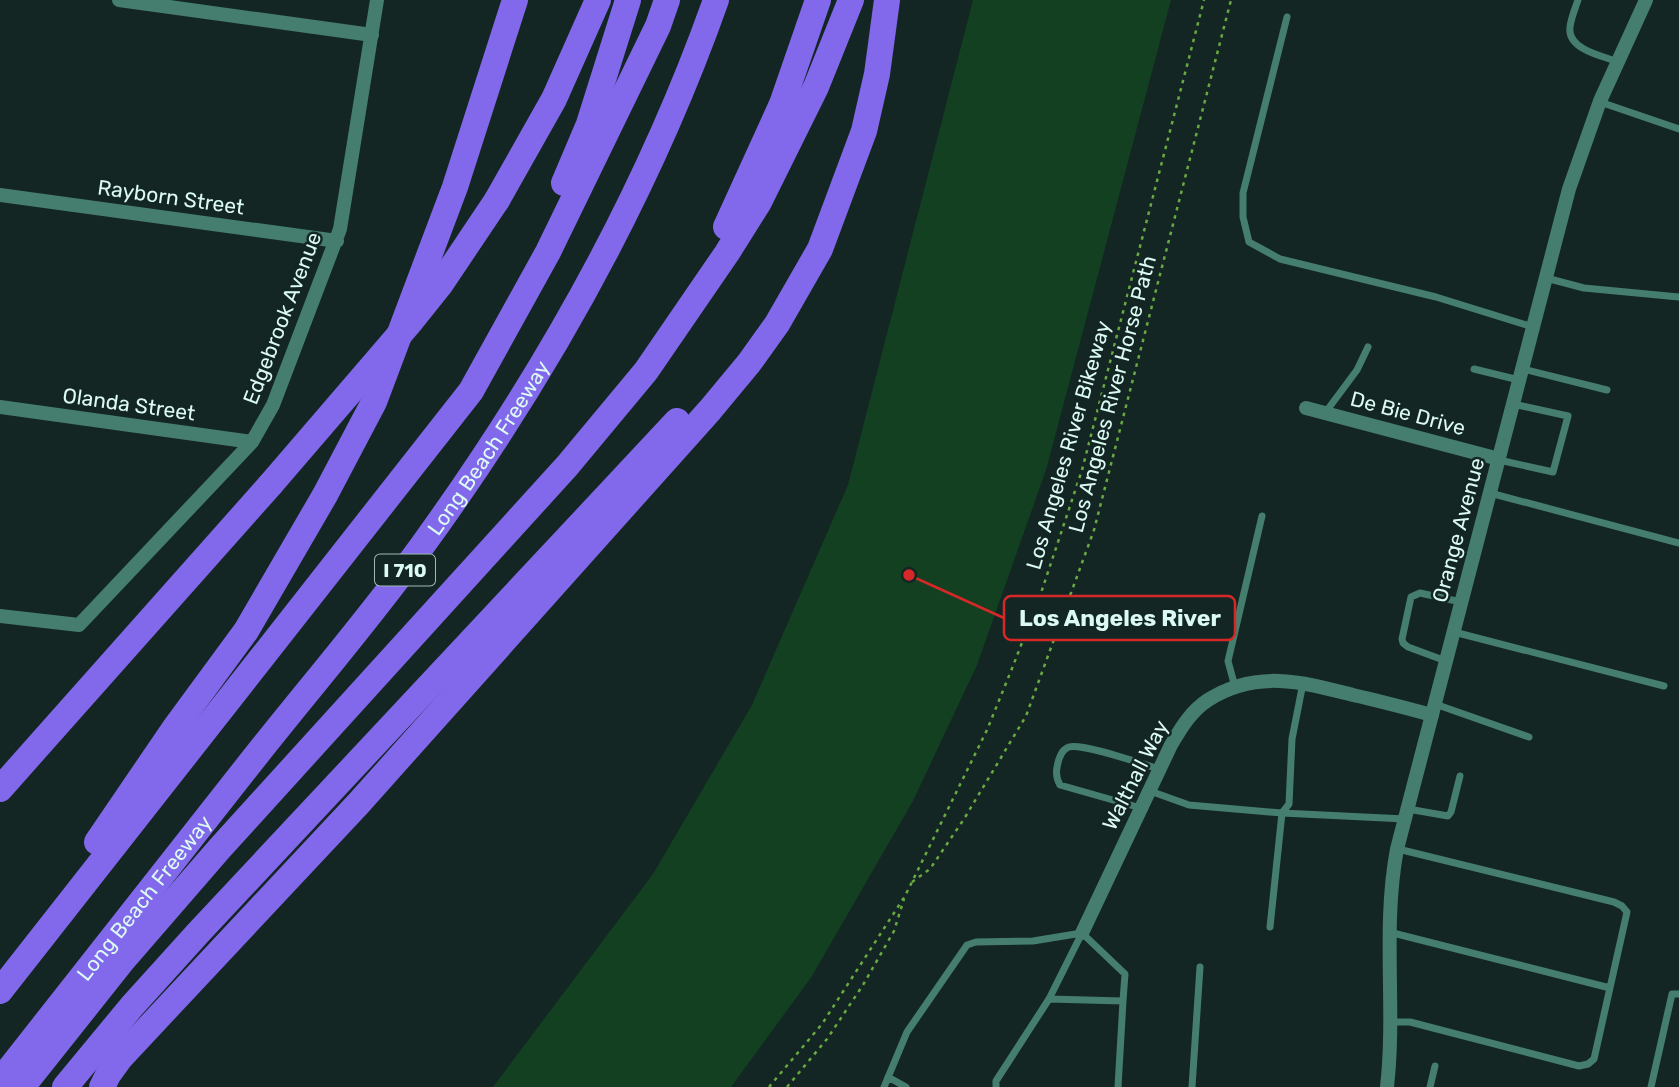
<svg xmlns="http://www.w3.org/2000/svg" width="1679" height="1087" font-family="Rubik,sans-serif">
	<rect width="100%" height="100%" fill="#132623"/>
	<path fill="#124021" d="M 973,0 L 1171,0 L 1046,470 L 977,665 L 913,801 L 812,976 L 731,1087 L 493,1087 L 653,874 L 752,705 L 848,485 Z"/>
	<g fill="none" stroke-linecap="round" stroke-linejoin="round">
		<path stroke="#68aa41" stroke-width="2.5" stroke-dasharray="3.5 5" stroke-linecap="butt" d="M 912,882 L 930,869 L 964,819 L 1026,716 L 1094,530 L 1231,0
			M 769,1087 L 822,1024 L 905,896 L 987,730 L 1013,666 L 1040,596 L 1082,470 L 1204,0
			M 787,1087 L 827,1039 L 863,985 L 894,931 L 904,899"/>
		<path stroke="#457e6e" stroke-width="7" d="M 1578,0 C 1575,9 1571,18 1570,27 C 1567,49 1601,56 1616,61
			M 1287,17 L 1243,193 L 1243,217 L 1249,242 L 1280,259 L 1436,297 L 1533,327
			M 1600,102 L 1679,129
			M 1546,278 L 1584,288 L 1679,297
			M 1474,369 L 1519,380
			M 1523,369 L 1607,390
			M 1325,413 L 1357,370 L 1368,347
			M 1499,460 L 1553,472 L 1568,416 L 1513,404
			M 1490,493 L 1679,543
			M 1454,632 L 1664,686
			M 1446,661 L 1408,647 L 1403,643 L 1402,639 L 1411,597 L 1420,593 L 1461,602
			M 1235,687 L 1228,661 L 1262,516
			M 1435,704 L 1529,737
			M 1150,791 L 1189,805 L 1282,813 L 1270,927
			M 1141,808 L 1060,785 C 1055,776 1056,769 1059,759 C 1061,754 1063,749 1069,747 C 1083,743 1142,764 1159,769
			M 1408,809 L 1448,816 L 1451,812 L 1460,776
			M 1282,813 L 1289,804 L 1292,739 L 1303,683
			M 1282,813 L 1405,819
			M 1389,932 L 1610,988
			M 1082,933 L 1125,974 L 1123,1001
			M 1049,999 L 1082,933
			M 1390,1022 L 1410,1022 L 1579,1066 L 1588,1064 L 1594,1059 L 1627,912 L 1622,906 L 1614,902 L 1398,849
			M 888,1077 L 906,1087
			M 884,1087 L 907,1032 L 967,945 L 976,942 L 1033,941 L 1082,933
			M 996,1087 L 996,1081 L 1049,999 L 1123,1001 L 1118,1087
			M 1192,1087 L 1200,967
			M 1430,1087 L 1435,1066
			M 1651,1087 L 1672,994 L 1679,994"/>
		<path stroke="#457e6e" stroke-width="14" d="M 119,0 L 372,35
			M 0,195 L 337,241
			M 0,407 L 252,442
			M 1306,408 L 1499,459
			M 0,616 L 79,625 L 252,442 L 273,405 L 340,229 L 377,0
			M 1082,933 L 1171,745 C 1181,728 1191,711 1208,700 C 1256,669 1303,682 1353,695 C 1380,701 1406,708 1432,715"/>
		<path stroke="#457e6e" stroke-width="14" d="M 1387,1087 C 1396,1008 1382,928 1397,849 L 1569,189 L 1600,101 L 1646,0"/>
		<g stroke="#8268ea" stroke-width="26">
			<path d="M 564,183 L 589,124 L 628,0"/>
			<path d="M 497,200 L 554,99 L 598,0"/>
			<path d="M 726,227 L 782,104 L 818,0"/>
			<path d="M 0,789 L 271,484"/>
			<path d="M 97,842 L 174,729 L 246,631 L 325,495 L 374,402 L 455,187 L 515,0"/>
			<path d="M 0,991 L 471,391 L 548,252 L 658,26 L 667,0"/>
			<path id="s1" d="M 0,1081 C 82,976 164,871 247,767 C 305,693 367,622 422,546 C 543,379 647,195 716,0"/>
			<path d="M 22,1087 L 123,960 L 220,848 L 567,466 L 646,371 L 727,253 L 759,202 L 816,87 L 851,0"/>
			<path d="M 65,1087 L 132,1006 L 198,933 L 677,421"/>
			<path d="M 102,1087 L 108,1075 L 121,1057 L 358,804 L 710,410 L 749,363 L 777,324 L 820,249 L 864,131 L 877,74 L 887,0"/>
		</g>
		<path stroke="#8268ea" stroke-width="26" d="M 271,484 L 412,320 L 440,285 L 497,200"/>
	</g>
	<g text-anchor="middle" dominant-baseline="central" stroke-width="5" stroke-linejoin="round" paint-order="stroke">
		<rect fill="#132623" stroke="#a0bab5" stroke-width="2" x="375" y="554.5" width="60" height="31" rx="5"/>
		<g font-size="19" font-weight="bold" fill="#dcfaf4">
			<text x="405" y="570">I 710</text>
		</g>
		<g font-size="21" fill="#dcfaf4" stroke="#132623">
			<text transform="translate(171 197) rotate(8)">Rayborn Street</text>
			<text transform="translate(282 318) rotate(-69)">Edgebrook Avenue</text>
			<text transform="translate(1112 394) rotate(-75)">Los Angeles River Horse Path</text>
			<text transform="translate(129 404) rotate(8)">Olanda Street</text>
			<text transform="translate(1408 413) rotate(15)">De Bie Drive</text>
			<text transform="translate(1068 445) rotate(-74)">Los Angeles River Bikeway</text>
			<text stroke="none"><textPath href="#s1" startOffset="800">Long Beach Freeway</textPath></text>
			<text transform="translate(1458 530) rotate(-75)">Orange Avenue</text>
			<text transform="translate(1135 775) rotate(-63)">Walthall Way</text>
			<text stroke="none"><textPath href="#s1" startOffset="233">Long Beach Freeway</textPath></text>
		</g>
	</g>
	<path fill="none" stroke="#d62828" stroke-width="2.5" d="M909 575L1004 618"/>
	<circle fill="#d62828" stroke="#132623" stroke-width="2.5" cx="909" cy="575" r="7"/>
	<rect fill="#132623" stroke="#d62828" stroke-width="2.5" x="1004" y="596" width="231" height="44" rx="7"/>
	<g font-size="23" text-anchor="middle" font-weight="bold" fill="#dcfaf4">
		<text x="1120" y="626">Los Angeles River</text>
	</g>
</svg>
